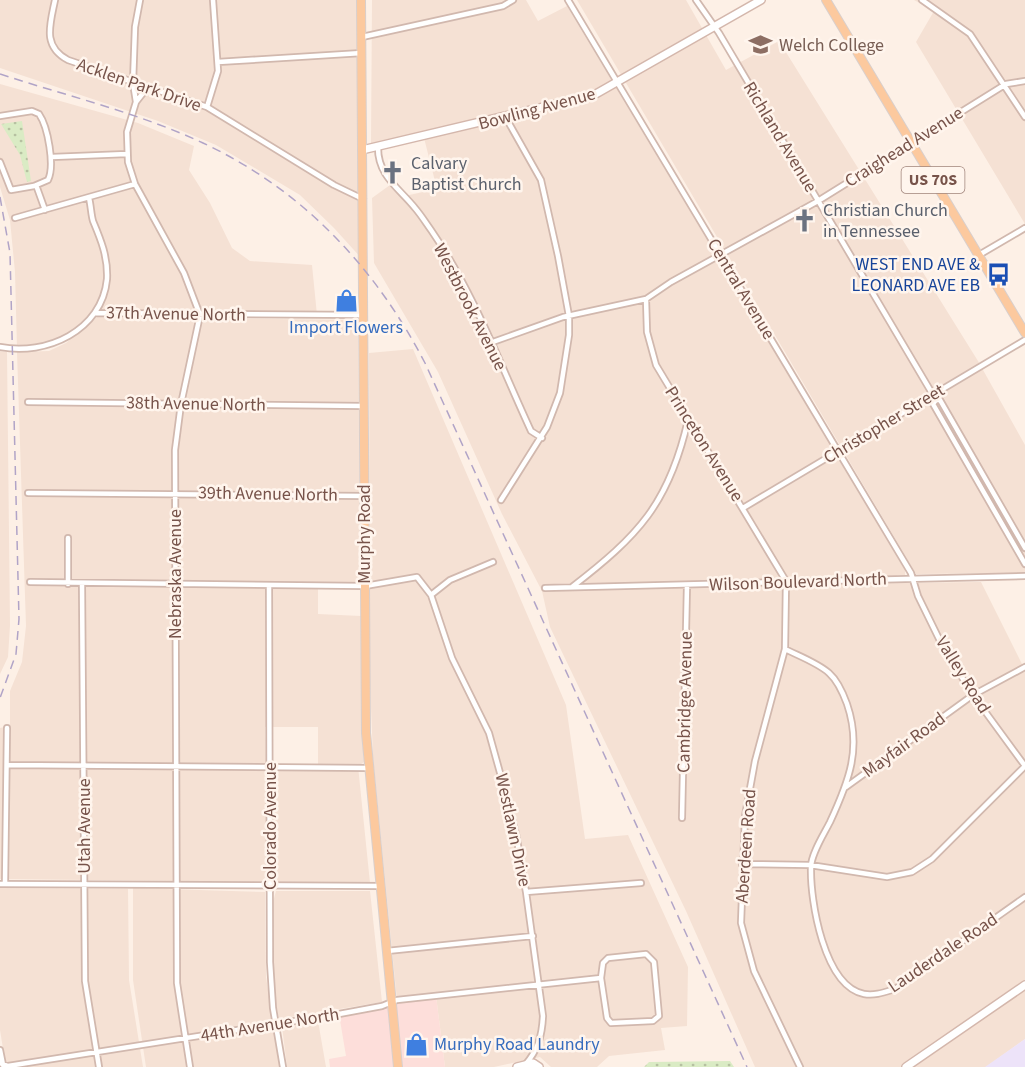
<svg xmlns="http://www.w3.org/2000/svg" width="1025" height="1067" font-family="'Source Sans 3',sans-serif">
	<defs>
		<pattern id="grass-dots" width="8" height="8" patternUnits="userSpaceOnUse" patternTransform="scale(1.5)"><rect width="8" height="8" fill="#daebc4"/><path d="M2 2h.1M6 6h.1" fill="none" stroke="#b6c1a1" stroke-width="1.8" stroke-linecap="round"/></pattern>
	</defs>
	<rect width="100%" height="100%" fill="#fdf0e6"/>
	<path fill="#f5e1d4" fill-rule="evenodd" d="M 0,0 L 361,0 L 363,260 L 334,228 L 300,195 L 216,145 L 158,121 L 0,68 Z
		M 372,0 L 526,0 L 538,21 L 567,6 L 905,570 L 905,575 L 897,575 L 897,583 L 981,582 L 1025,670 L 1025,1039 L 986,1067 L 755,1067 L 686,911 L 550,627 L 542,591 L 502,514 L 438,372 L 374,263 L 372,198 L 390,185 L 400,197 L 437,189 L 423,134 L 371,144 Z
		M 577,0 L 686,0 L 726,70 L 779,41 L 978,361 L 1025,445 L 1025,573 L 916,574 Z
		M 914,0 L 1025,0 L 1025,224 L 916,42 L 934,11 Z
		M 0,84 L 138,123 L 194,146 L 189,170 L 210,203 L 232,248 L 250,261 L 312,265 L 317,315 L 95,313 L 57,342 L 17,349 L 15,272 L 10,220 L 0,187 Z
		M 97,317 L 358,320 L 360,582 L 318,582 L 318,614 L 361,616 L 361,721 L 364,762 L 358,766 L 370,883 L 0,879 L 0,728 L 10,726 L 10,691 L 22,662 L 26,626 L 17,352 L 49,351 L 66,343 ZM 265,727 L 318,727 L 318,765 L 266,764 Z
		M 413,349 L 566,705 L 585,839 L 628,835 L 688,967 L 687,1026 L 661,1028 L 665,1050 L 609,1056 L 597,1067 L 551,1067 L 540,1057 L 494,1067 L 445,1067 L 436,996 L 397,1000 L 373,757 L 370,683 L 369,353 Z
		M 0,351 L 7,352 L 10,625 L 8,657 L 0,674 Z
		M 0,888 L 128,889 L 129,980 L 143,1067 L 6,1067 L 0,1030 Z
		M 133,888 L 265,892 L 266,977 L 280,1067 L 146,1067 L 133,980 Z
		M 276,891 L 370,891 L 382,1002 L 279,1019 L 273,987 L 273,902 Z
		M 318,1021 L 326,1067 L 287,1067 L 282,1026 Z"/>
	<path fill="#fddeda" d="M 436,996 L 445,1067 L 330,1067 L 329,1059 L 346,1056 L 339,1014 L 382,1006 L 397,1000 Z"/>
	<path fill="#ede3f9" d="M 1025,1039 L 1025,1067 L 985,1067 Z"/>
	<path fill="url(#grass-dots)" d="M 22,121 L 31,181 L 27,182 L 20,155 L 1,124 Z
		M 730,1061 L 734,1067 L 644,1067 L 649,1062 Z"/>
	<g fill="none" stroke-linecap="round" stroke-linejoin="round">
		<defs>
			<path id="street" d="M 55,0 C 50,25 42,46 68,60 L 207,107 L 334,185 L 363,199
				M 140,0 L 135,27 L 133,83 L 136,102 L 127,132 L 128,162 L 135,184 L 184,273 L 200,315 L 181,404 L 175,450 L 177,983 L 190,1067
				M 568,0 L 911,573 L 918,596 L 943,647 L 973,695 L 1025,766
				M 696,0 L 719,33 L 936,400 L 940,400 L 1025,548
				M 922,0 L 970,34 L 1025,117
				M 362,37 L 503,6 L 513,0
				M 218,62 L 362,53
				M 136,102 L 147,88
				M 207,107 L 218,71 L 213,0
				M 0,116 L 32,111 L 39,114 C 48,127 55,166 48,180 L 34,186 L 11,190 L 0,162
				M 378,148 C 378,176 399,188 415,208 C 421,215 426,223 431,230 C 473,291 500,364 531,431 L 542,438
				M 52,157 L 127,154
				M 36,185 L 45,210
				M 15,218 L 135,184
				M 979,255 L 1025,228
				M 646,299 L 647,332 L 656,365 L 786,581 L 785,649 L 755,761 L 745,816 L 741,923 L 754,971 L 800,1067
				M 95,313 L 363,315
				M 490,343 L 563,317 L 646,299 L 671,282 L 818,201 L 1006,84 L 1025,81
				M 0,347 C 46,356 102,331 107,279 C 108,257 101,240 93,221 C 91,214 91,206 89,198
				M 936,400 L 933,404 L 1025,564
				M 28,402 L 364,406
				M 28,493 L 364,496
				M 501,500 L 547,427 L 560,393 L 569,335 L 569,316 L 558,256 L 541,180 L 506,118
				M 743,508 L 1025,340
				M 68,538 L 68,584
				M 30,582 L 365,586 L 417,577 L 431,595 L 452,658 L 489,733 L 502,780 L 516,834 L 526,892 L 543,1016 C 542,1036 538,1050 525,1065
				M 82,584 L 85,981 L 99,1067
				M 269,585 L 270,962 L 273,1008 L 283,1067
				M 572,587 C 638,536 669,504 688,420
				M 545,588 L 1025,576
				M 431,595 L 450,580 L 493,562
				M 785,649 C 799,656 818,663 829,673 C 838,681 843,693 847,704 C 862,748 849,781 830,822 C 824,834 811,854 811,867 C 810,901 824,986 864,994 C 875,996 885,992 895,989 L 1025,897
				M 7,765 L 369,768
				M 846,787 L 973,695 L 1025,667
				M 682,818 L 687,585
				M 742,864 L 810,865 L 887,877 L 912,872 L 932,859 L 1025,766
				M 0,884 L 381,886
				M 5,884 L 7,728
				M 526,892 L 641,883
				M 387,951 L 533,936
				M 0,1050 L 3,1065
				M 0,1063 L 8,1066 L 339,1014 L 382,1006 L 397,1000 L 601,978 L 603,963 L 608,958 L 646,954 L 654,962 L 659,1016 L 653,1021 L 611,1023 L 607,1018 L 601,978"/>
			<path id="secondary" d="M 362,150 L 594,95 L 761,0
				M 517,1067 L 533,1063 L 539,1067
				M 906,1067 L 1025,985"/>
			<path id="primary" d="M 361,0 L 366,733 L 398,1067
				M 826,0 L 1025,333"/>
		</defs>
		<use href="#street" stroke="#d1b8ae" stroke-width="8"/>
		<use href="#secondary" stroke="#d4b7ac" stroke-width="10"/>
		<use href="#primary" stroke="#d9cfcc" stroke-width="10"/>
		<use href="#street" stroke="#fff" stroke-width="4.5"/>
		<use href="#secondary" stroke="#fff" stroke-width="7"/>
		<use href="#primary" stroke="#fcc99e" stroke-width="8"/>
		<path stroke="#b1a4c7" stroke-width="1.5" stroke-dasharray="9 6" stroke-linecap="butt" d="M 0,74 C 67,96 139,113 203,143 C 303,190 375,267 425,363 L 747,1067
			M 0,197 L 10,253 L 19,619 L 16,654 L 0,698"/>
	</g>
	<defs>
		<symbol id="school-bare" viewBox="-9 -9 18 18"><path d="M0-5L7-2L0 1L-7-2ZM-4 1L0 2.5L4 1V4Q0 6-4 4Z" fill="#8d6e63" stroke="#fff5ed" stroke-width="2.5" paint-order="stroke"/></symbol>
		<symbol id="church-bare" viewBox="-9 -9 18 18"><path d="M-1.2-6h2.4v3.5h3.3v2.4h-3.3V6h-2.4V-.1h-3.3v-2.4h3.3Z" fill="#6b7280" stroke="#fff5ed" stroke-width="2.5" paint-order="stroke"/></symbol>
		<symbol id="bus-bare" viewBox="-9 -9 18 18"><path d="M-5-6H5V4H4V6H2V4H-2V6H-4V4H-5ZM-3.5-4V0h7V-4ZM-3.5 1.2v1.5H-2V1.2ZM2 1.2v1.5H3.5V1.2Z" fill="#1a4fb4" stroke="#fff5ed" stroke-width="2.5" paint-order="stroke"/></symbol>
		<symbol id="shop-bare" viewBox="-9 -9 18 18"><path d="M-5-2.5h2.3a2.7 3.5 0 0 1 5.4 0H5L5.5 6h-11ZM-1.5-2.5h3a1.5 2.3 0 0 0-3 0Z" fill="#3f7fe0" stroke="#fff5ed" stroke-width="2.5" paint-order="stroke"/></symbol>
	</defs>
	<g fill-rule="evenodd">
		<use href="#school-bare" x="744" y="28" width="33" height="33"/>
		<use href="#church-bare" x="376" y="156" width="33" height="33"/>
		<use href="#church-bare" x="788" y="204" width="33" height="33"/>
		<use href="#bus-bare" x="982" y="258" width="33" height="33"/>
		<use href="#shop-bare" x="330" y="284" width="33" height="33"/>
		<use href="#shop-bare" x="400" y="1028" width="33" height="33"/>
	</g>
	<g text-anchor="middle" dominant-baseline="central" stroke-width="5" stroke-linejoin="round" paint-order="stroke">
		<rect fill="#fff5ed" stroke="#a0847b" stroke-width="1.5" x="901.5" y="167" width="63" height="26" rx="4.5"/>
		<g font-size="16" font-weight="bold" fill="#77534a">
			<text x="933" y="180">US 70S</text>
		</g>
		<g font-size="18" fill="#785e54" stroke="#fff5ed" text-anchor="start">
			<text x="779" y="45">Welch College</text>
		</g>
		<g font-size="18" fill="#77534a" stroke="#fff5ed">
			<text transform="translate(139 85) rotate(19)">Acklen Park Drive</text>
			<text transform="translate(537 109) rotate(-15)">Bowling Avenue</text>
			<text transform="translate(780 137) rotate(59)">Richland Avenue</text>
			<text transform="translate(904 147) rotate(-32)">Craighead Avenue</text>
			<text transform="translate(741 289) rotate(59)">Central Avenue</text>
			<text transform="translate(470 307) rotate(63)">Westbrook Avenue</text>
			<text transform="translate(176 314) rotate(1)">37th Avenue North</text>
			<text transform="translate(196 404) rotate(1)">38th Avenue North</text>
			<text transform="translate(884 424) rotate(-31)">Christopher Street</text>
			<text transform="translate(704 444) rotate(58)">Princeton Avenue</text>
			<text transform="translate(268 494) rotate(1)">39th Avenue North</text>
			<text transform="translate(364 534) rotate(-90)">Murphy Road</text>
			<text transform="translate(175 574) rotate(-90)">Nebraska Avenue</text>
			<text transform="translate(798 582) rotate(-2)">Wilson Boulevard North</text>
			<text transform="translate(963 675) rotate(58)">Valley Road</text>
			<text transform="translate(685 702) rotate(-89)">Cambridge Avenue</text>
			<text transform="translate(904 745) rotate(-36)">Mayfair Road</text>
			<text transform="translate(84 826) rotate(-90)">Utah Avenue</text>
			<text transform="translate(270 826) rotate(-90)">Colorado Avenue</text>
			<text transform="translate(513 830) rotate(78)">Westlawn Drive</text>
			<text transform="translate(746 846) rotate(-86)">Aberdeen Road</text>
			<text transform="translate(943 953) rotate(-34)">Lauderdale Road</text>
			<text transform="translate(270 1025) rotate(-9)">44th Avenue North</text>
		</g>
		<g font-size="18" fill="#5b616d" stroke="#fff5ed" text-anchor="start">
			<text x="411" y="163">Calvary<tspan x="411" dy="21">Baptist Church</tspan></text>
			<text x="823" y="210">Christian Church<tspan x="823" dy="21">in Tennessee</tspan></text>
		</g>
		<g font-size="18" fill="#164399" stroke="#fff5ed" text-anchor="end">
			<text x="980" y="264">WEST END AVE &amp;<tspan x="980" dy="21">LEONARD AVE EB</tspan></text>
		</g>
		<g font-size="18" fill="#366cbe" stroke="#fff5ed">
			<text x="346" y="327">Import Flowers</text>
			<text x="434" y="1044" text-anchor="start">Murphy Road Laundry</text>
		</g>
	</g>
</svg>
